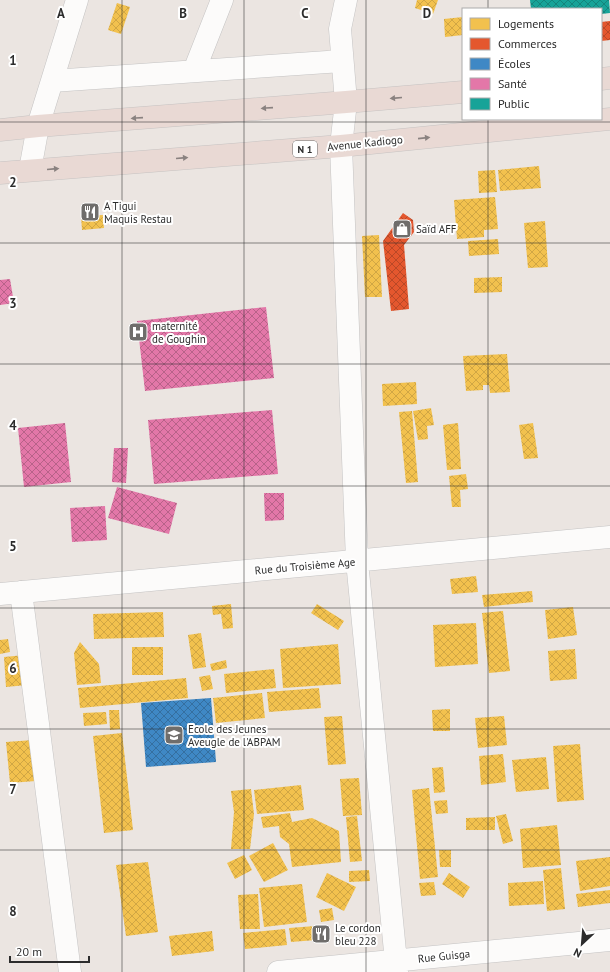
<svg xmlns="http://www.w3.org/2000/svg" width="610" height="972" font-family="'PT Sans',sans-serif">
	<defs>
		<pattern id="homes-cross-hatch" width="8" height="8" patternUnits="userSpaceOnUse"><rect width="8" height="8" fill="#f2c14e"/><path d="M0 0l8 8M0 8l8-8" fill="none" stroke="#d0a644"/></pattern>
		<pattern id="shops-cross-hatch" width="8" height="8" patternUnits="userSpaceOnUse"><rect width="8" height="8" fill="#e4572e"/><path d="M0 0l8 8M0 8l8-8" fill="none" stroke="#b94827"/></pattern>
		<pattern id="schools-cross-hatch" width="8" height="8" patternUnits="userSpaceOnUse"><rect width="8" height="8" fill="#3f88c5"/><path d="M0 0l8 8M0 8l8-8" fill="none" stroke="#356fa0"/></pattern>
		<pattern id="health-cross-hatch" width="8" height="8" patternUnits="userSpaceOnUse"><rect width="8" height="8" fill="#e377a8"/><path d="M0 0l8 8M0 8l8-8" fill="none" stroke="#b86289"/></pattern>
		<pattern id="public-cross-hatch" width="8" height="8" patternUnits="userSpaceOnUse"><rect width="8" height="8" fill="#17a398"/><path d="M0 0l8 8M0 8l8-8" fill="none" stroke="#15857c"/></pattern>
	</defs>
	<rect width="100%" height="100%" fill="#ebe5e1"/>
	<path fill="url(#homes-cross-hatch)" d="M 417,0 L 438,0 L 433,14 L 415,8 Z
		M 117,3 L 130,7 L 121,34 L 108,30 Z
		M 463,17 L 463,35 L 445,37 L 444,19 Z
		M 539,166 L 541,188 L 500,191 L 498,170 Z
		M 495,170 L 497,192 L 479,193 L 478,171 Z
		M 495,197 L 498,229 L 484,230 L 484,237 L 457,239 L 454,200 Z
		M 103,215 L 104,228 L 82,230 L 81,216 Z
		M 545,221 L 548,267 L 528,268 L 524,223 Z
		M 379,235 L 382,297 L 365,297 L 362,236 Z
		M 498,239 L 499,254 L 469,256 L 468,241 Z
		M 502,277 L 502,292 L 474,293 L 474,278 Z
		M 507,354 L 510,392 L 490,393 L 489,385 L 483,385 L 483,390 L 466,391 L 463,356 Z
		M 416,382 L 417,404 L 383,406 L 382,384 Z
		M 431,408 L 434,425 L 427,426 L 428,439 L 418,440 L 413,411 Z
		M 412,411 L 418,482 L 406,483 L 399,412 Z
		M 458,423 L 461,469 L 447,470 L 443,425 Z
		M 533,423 L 538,458 L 524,459 L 519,425 Z
		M 466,474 L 468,489 L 460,490 L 461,507 L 452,507 L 449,476 Z
		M 476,576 L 478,592 L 452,594 L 450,579 Z
		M 532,591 L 533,602 L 484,607 L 482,595 Z
		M 231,604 L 233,628 L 223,629 L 221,614 L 213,615 L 212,606 Z
		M 317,604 L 344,621 L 338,630 L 311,613 Z
		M 573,607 L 577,635 L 548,639 L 545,610 Z
		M 503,611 L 510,671 L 489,673 L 482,613 Z
		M 163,612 L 164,637 L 94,639 L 93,614 Z
		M 476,623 L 478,664 L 435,667 L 433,625 Z
		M 201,633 L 206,667 L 193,669 L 188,635 Z
		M 8,639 L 10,652 L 0,654 L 0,640 Z
		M 80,642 L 99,664 L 101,683 L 77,685 L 74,653 Z
		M 338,644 L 341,684 L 283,688 L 280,649 Z
		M 132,647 L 163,647 L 163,675 L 132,675 Z
		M 575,649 L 577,679 L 550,681 L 548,651 Z
		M 25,655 L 27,685 L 6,687 L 4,657 Z
		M 226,660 L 227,668 L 212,671 L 210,664 Z
		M 274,669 L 276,688 L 226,693 L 224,674 Z
		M 210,675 L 213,689 L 202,691 L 199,677 Z
		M 186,678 L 188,698 L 80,708 L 78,688 Z
		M 319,688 L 321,708 L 269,712 L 267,692 Z
		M 262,693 L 265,718 L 216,723 L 213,698 Z
		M 450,709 L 450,731 L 433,731 L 432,710 Z
		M 109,710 L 119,710 L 120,729 L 110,730 Z
		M 106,712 L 107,724 L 84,726 L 83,713 Z
		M 342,716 L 346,764 L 328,765 L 324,717 Z
		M 504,716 L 507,745 L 478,748 L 475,718 Z
		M 122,733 L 133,830 L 104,833 L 93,736 Z
		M 33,740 L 36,781 L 10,783 L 6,742 Z
		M 580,744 L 584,800 L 557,802 L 553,746 Z
		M 503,754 L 506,782 L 481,785 L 479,756 Z
		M 546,757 L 549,789 L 516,792 L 512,760 Z
		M 443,767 L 445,792 L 434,793 L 432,768 Z
		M 359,778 L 362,815 L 343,816 L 340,779 Z
		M 301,785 L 304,810 L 257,814 L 254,790 Z
		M 429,788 L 438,877 L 420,879 L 412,790 Z
		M 251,789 L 254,814 L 250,849 L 231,849 L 234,812 L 231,791 Z
		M 447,800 L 448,813 L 436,814 L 434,801 Z
		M 290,813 L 292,822 L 312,818 L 339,831 L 341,862 L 292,867 L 289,844 L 280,837 L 279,826 L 263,828 L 261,817 Z
		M 506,814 L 513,841 L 503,844 L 496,816 Z
		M 357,816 L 362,861 L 350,862 L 346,817 Z
		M 495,817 L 495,830 L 466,830 L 466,818 Z
		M 557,825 L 561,865 L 523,868 L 520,829 Z
		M 273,843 L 288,870 L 264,882 L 249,856 Z
		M 439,850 L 451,850 L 451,867 L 440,867 Z
		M 244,855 L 252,870 L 235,879 L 227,863 Z
		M 610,857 L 610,886 L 580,891 L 576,861 Z
		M 148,862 L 158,932 L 126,936 L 116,865 Z
		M 561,868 L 565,909 L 547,911 L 543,870 Z
		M 369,870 L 370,881 L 349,882 L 349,871 Z
		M 327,873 L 356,887 L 344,911 L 316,897 Z
		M 449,873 L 470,887 L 463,898 L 442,884 Z
		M 543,881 L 544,904 L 509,906 L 508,883 Z
		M 434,882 L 436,895 L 421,896 L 419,883 Z
		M 302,884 L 307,922 L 264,927 L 259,888 Z
		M 610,890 L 610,903 L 578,907 L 576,894 Z
		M 258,894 L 260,929 L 240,929 L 238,895 Z
		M 332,908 L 334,920 L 321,922 L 319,910 Z
		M 315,926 L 316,940 L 291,942 L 289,928 Z
		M 285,929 L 287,945 L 245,949 L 243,933 Z
		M 212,931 L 214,951 L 172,956 L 169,936 Z"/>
	<path fill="url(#shops-cross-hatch)" d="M 610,21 L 610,40 L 601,41 L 601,22 Z
		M 403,213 L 413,220 L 414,232 L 404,245 L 409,309 L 391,311 L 383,241 Z"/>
	<path fill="url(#schools-cross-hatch)" d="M 211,698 L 216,762 L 146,767 L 141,703 Z"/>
	<path fill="url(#health-cross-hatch)" d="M 10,279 L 14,303 L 0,305 L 0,280 Z
		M 266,307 L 274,378 L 145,391 L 137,321 Z
		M 272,410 L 278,474 L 154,484 L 148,420 Z
		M 65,423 L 71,482 L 24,487 L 18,428 Z
		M 114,448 L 128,448 L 126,483 L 112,482 Z
		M 117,487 L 177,503 L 169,534 L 108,518 Z
		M 264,493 L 284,493 L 284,520 L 265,521 Z
		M 105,506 L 107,540 L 72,542 L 70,508 Z"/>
	<path fill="url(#public-cross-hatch)" d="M 530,0 L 609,0 L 610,13 L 601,14 L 601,9 L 531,9 Z"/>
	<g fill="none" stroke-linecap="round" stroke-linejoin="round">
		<defs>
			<path id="street" d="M 346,0 L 340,29 L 346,102 L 341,146 L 357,561 L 397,972
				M 194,71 L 222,0
				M 52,81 L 342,61
				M 30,170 L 38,126 L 77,0
				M 21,592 L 70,972
				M 0,594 L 610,537
				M 278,972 L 610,940"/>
			<path id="highway" d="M 601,79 L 610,78
				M 0,130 L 38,126 L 346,102 L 463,92
				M 0,173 L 341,146 L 610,119"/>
		</defs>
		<use href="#street" stroke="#c4c3c3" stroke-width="23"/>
		<use href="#highway" stroke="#c6c3c2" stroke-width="23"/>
		<use href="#street" stroke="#fcfbfa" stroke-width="22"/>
		<use href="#highway" stroke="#e9d9d4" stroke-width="22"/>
	</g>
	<defs><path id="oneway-solid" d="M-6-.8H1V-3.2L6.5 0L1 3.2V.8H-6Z"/></defs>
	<g fill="#8a8280">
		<use href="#oneway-solid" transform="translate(396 98) rotate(175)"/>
		<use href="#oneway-solid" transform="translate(267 108) rotate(176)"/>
		<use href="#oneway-solid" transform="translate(137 118) rotate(176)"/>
		<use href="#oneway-solid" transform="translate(424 138) rotate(-6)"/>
		<use href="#oneway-solid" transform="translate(182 158) rotate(-5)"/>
		<use href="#oneway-solid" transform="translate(53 169) rotate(-5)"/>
	</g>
	<path fill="none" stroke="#2c2c2c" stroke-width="1" stroke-opacity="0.55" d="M 122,0 L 122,972M 244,0 L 244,972M 366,0 L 366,972M 488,0 L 488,9M 488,119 L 488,972M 0,122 L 610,122M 0,243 L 610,243M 0,364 L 610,364M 0,486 L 610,486M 0,608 L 610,608M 0,729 L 610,729M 0,850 L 610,850"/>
	<defs>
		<symbol id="restaurant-square" viewBox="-11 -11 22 22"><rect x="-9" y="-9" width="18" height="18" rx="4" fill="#6f6d6b" stroke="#fff"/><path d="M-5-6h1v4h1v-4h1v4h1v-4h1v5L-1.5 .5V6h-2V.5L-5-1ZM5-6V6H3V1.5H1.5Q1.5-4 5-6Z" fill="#fff"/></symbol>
		<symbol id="shop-square" viewBox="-11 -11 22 22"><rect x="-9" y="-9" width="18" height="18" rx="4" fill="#6f6d6b" stroke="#fff"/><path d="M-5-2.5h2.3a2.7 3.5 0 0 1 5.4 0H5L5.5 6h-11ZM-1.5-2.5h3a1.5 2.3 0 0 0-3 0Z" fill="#fff"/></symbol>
		<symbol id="hospital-square" viewBox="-11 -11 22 22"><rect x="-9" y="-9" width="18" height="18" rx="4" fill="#6f6d6b" stroke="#fff"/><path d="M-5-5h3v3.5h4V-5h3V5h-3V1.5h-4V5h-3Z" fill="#fff"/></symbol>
		<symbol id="school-square" viewBox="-11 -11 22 22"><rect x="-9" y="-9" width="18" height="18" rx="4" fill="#6f6d6b" stroke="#fff"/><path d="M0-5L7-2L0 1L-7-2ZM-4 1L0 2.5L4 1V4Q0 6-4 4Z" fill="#fff"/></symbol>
	</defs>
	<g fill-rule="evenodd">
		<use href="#restaurant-square" x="79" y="201" width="22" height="22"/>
		<use href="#shop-square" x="391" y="218" width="22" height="22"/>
		<use href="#hospital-square" x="127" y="321" width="22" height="22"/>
		<use href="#school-square" x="163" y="724" width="22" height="22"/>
		<use href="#restaurant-square" x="310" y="923" width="22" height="22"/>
	</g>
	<g text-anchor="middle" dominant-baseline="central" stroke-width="4" stroke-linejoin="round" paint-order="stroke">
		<rect fill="#fff" stroke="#6b6b6b" stroke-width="1" x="293" y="141" width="24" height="16" rx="3"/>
		<g font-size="10" font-weight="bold" fill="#2c2c2c">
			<text x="305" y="149">N 1</text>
		</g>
		<g font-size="11" fill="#2c2c2c" stroke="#fff">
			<text transform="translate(365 143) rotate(-6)">Avenue Kadiogo</text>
			<text transform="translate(305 566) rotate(-5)">Rue du Troisième Age</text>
			<text transform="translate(444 956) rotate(-6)">Rue Guisga</text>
		</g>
		<g font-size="11" fill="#2c2c2c" stroke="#fff" text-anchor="start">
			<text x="104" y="206">A Tigui<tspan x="104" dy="13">Maquis Restau</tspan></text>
			<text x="416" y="229">Saïd AFF</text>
			<text x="152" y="326">maternité<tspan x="152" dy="13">de Goughin</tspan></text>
			<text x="188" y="729">Ecole des Jeunes<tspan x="188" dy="13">Aveugle de l'ABPAM</tspan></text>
			<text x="335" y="928">Le cordon<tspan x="335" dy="13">bleu 228</tspan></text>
		</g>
	</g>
	<g font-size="13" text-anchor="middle" font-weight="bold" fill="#2c2c2c" stroke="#fff" stroke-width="4" stroke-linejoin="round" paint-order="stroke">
		<text x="61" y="18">A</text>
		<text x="183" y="18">B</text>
		<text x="305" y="18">C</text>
		<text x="427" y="18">D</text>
		<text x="13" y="65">1</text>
		<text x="13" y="187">2</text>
		<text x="13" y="308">3</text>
		<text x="13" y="430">4</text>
		<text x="13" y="551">5</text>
		<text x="13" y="673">6</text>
		<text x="13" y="794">7</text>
		<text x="13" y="916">8</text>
	</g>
	<rect x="462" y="8" width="140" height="112" fill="#ffffff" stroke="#ababab"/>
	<rect x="470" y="18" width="20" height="12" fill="#f2c14e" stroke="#ababab"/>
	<text x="498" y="28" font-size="12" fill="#2c2c2c">Logements</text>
	<rect x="470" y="38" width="20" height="12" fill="#e4572e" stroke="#ababab"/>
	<text x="498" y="48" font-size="12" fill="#2c2c2c">Commerces</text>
	<rect x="470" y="58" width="20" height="12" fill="#3f88c5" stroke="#ababab"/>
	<text x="498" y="68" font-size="12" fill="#2c2c2c">Écoles</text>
	<rect x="470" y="78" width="20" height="12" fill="#e377a8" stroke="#ababab"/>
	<text x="498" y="88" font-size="12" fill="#2c2c2c">Santé</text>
	<rect x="470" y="98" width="20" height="12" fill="#17a398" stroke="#ababab"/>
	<text x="498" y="108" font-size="12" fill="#2c2c2c">Public</text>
	<g transform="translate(582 944) rotate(206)" stroke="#ffffff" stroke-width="3" paint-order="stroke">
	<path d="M0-3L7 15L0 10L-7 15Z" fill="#2c2c2c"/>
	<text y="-6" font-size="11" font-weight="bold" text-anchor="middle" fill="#2c2c2c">N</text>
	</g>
	<path d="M10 956v6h79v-6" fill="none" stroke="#2c2c2c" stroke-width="2"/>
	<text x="16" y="956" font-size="12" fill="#2c2c2c" stroke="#ffffff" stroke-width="3" paint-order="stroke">20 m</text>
</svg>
